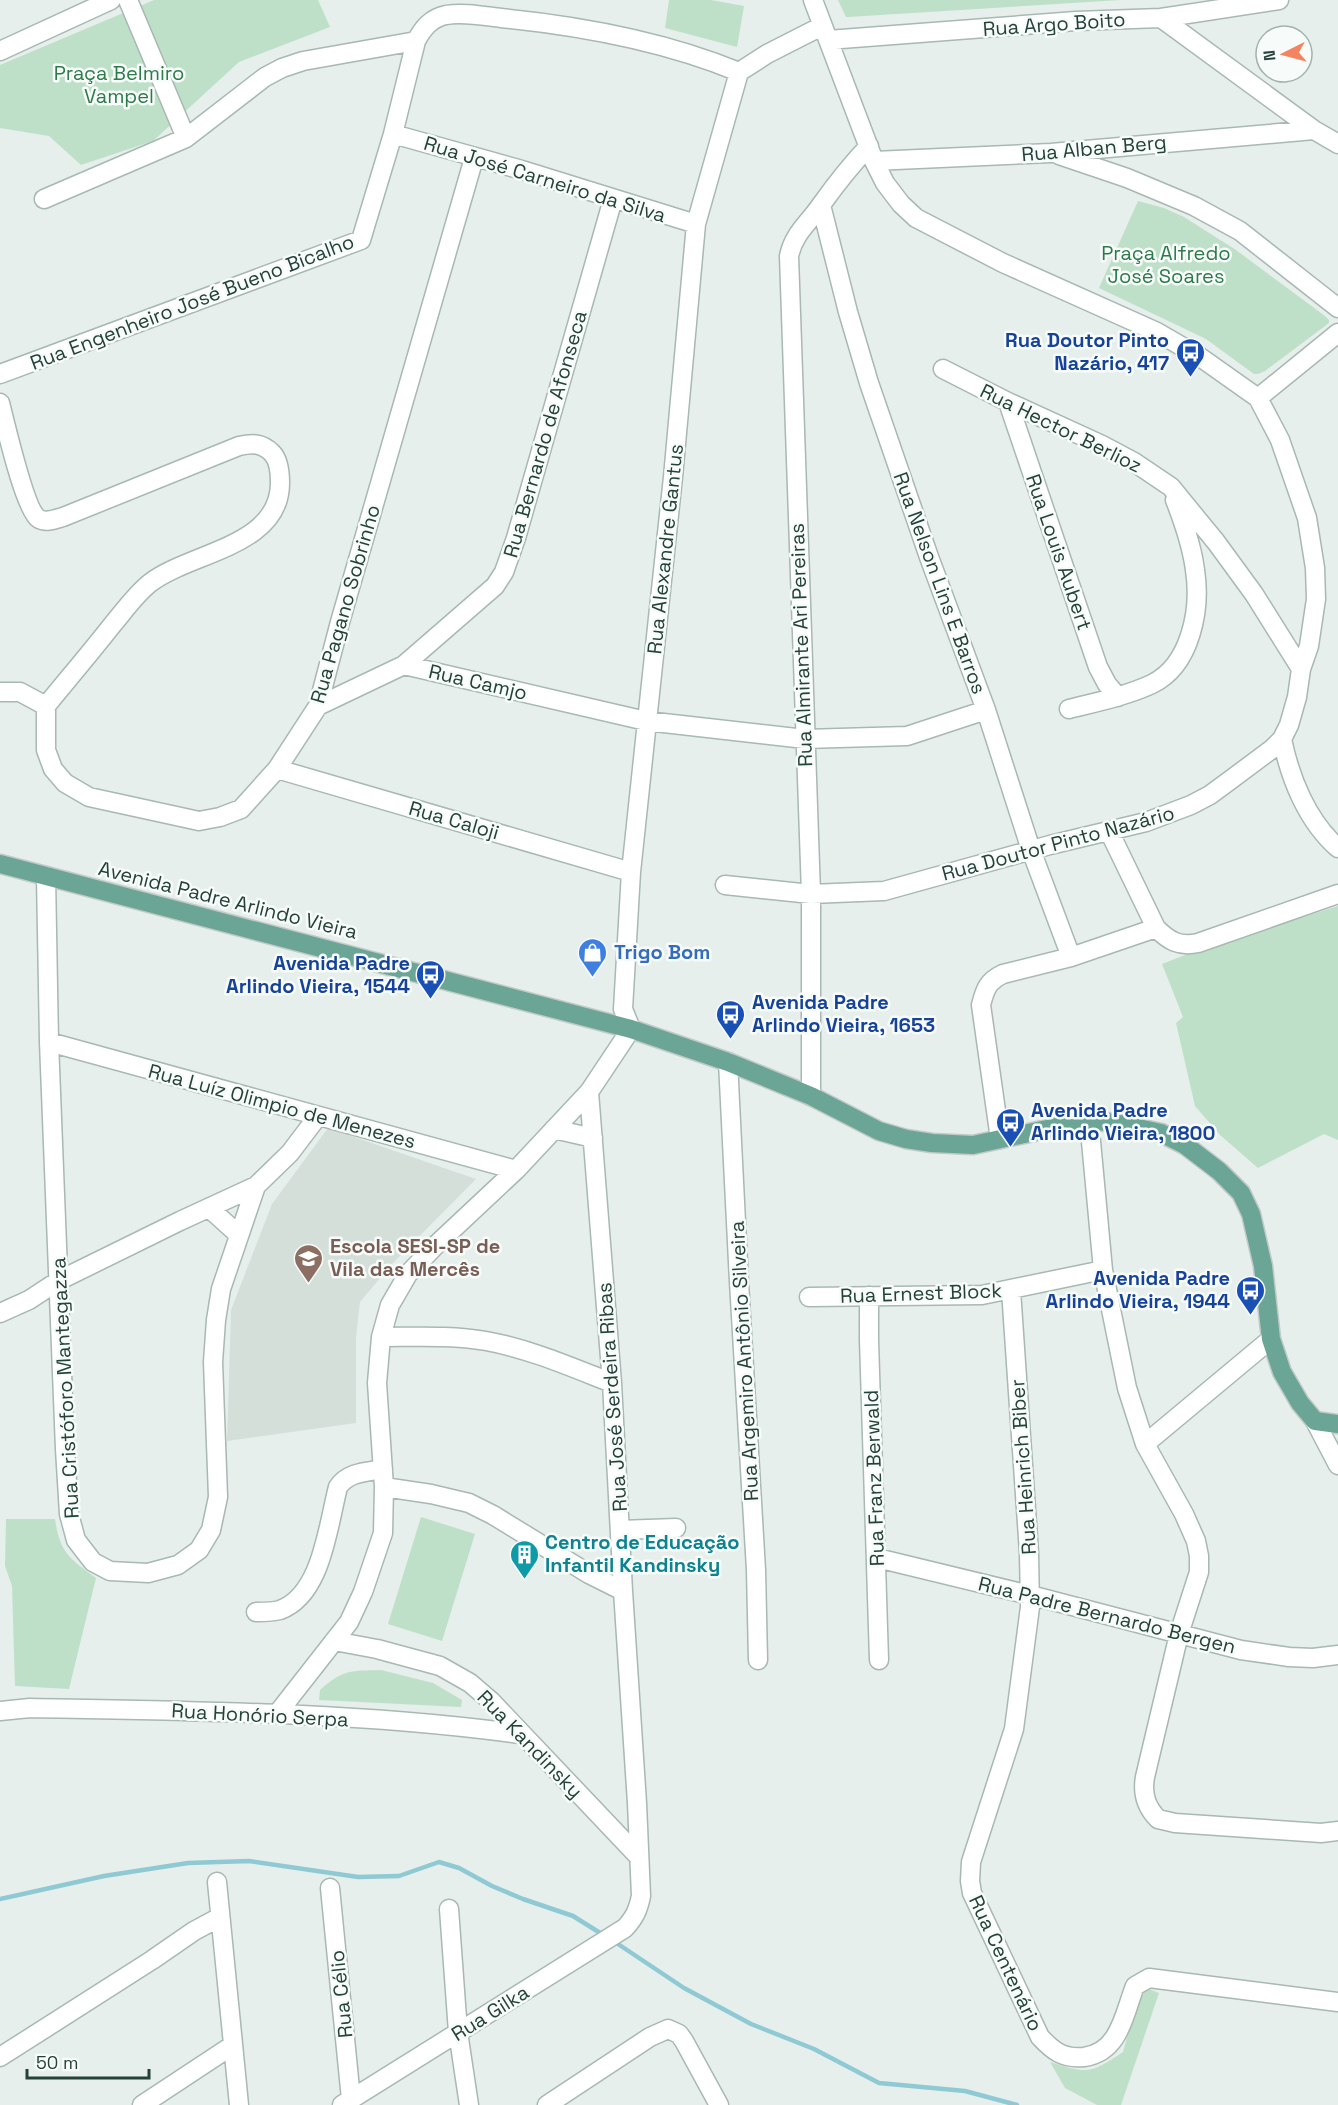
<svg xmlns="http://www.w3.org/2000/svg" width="1338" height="2105" font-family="'Space Grotesk',sans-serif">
	<rect width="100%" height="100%" fill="#e6efeb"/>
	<path fill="#d4dfda" d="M 328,1128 L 476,1179 L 392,1264 L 360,1302 L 356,1338 L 356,1423 L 227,1441 L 231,1310 L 272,1204 Z"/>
	<path fill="#bfe0c8" d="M 154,0 L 318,0 L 330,27 L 239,62 L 153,141 L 81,165 L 49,136 L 0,128 L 0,65 Z
		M 669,0 L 711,0 L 744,6 L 737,47 L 665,28 Z
		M 838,0 L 1121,0 L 848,17 L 846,17 Z
		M 1138,201 L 1164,208 L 1184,217 L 1236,250 L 1325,316 L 1329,320 L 1329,323 L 1265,371 L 1258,374 L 1254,374 L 1206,339 L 1099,288 Z
		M 1338,906 L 1338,1140 L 1324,1134 L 1258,1168 L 1220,1135 L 1195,1106 L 1176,1023 L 1183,1017 L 1162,964 L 1190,953 Z
		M 421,1517 L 475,1534 L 442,1641 L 388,1624 Z
		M 6,1519 L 55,1519 C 60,1553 69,1558 96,1578 L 69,1689 L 15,1686 L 12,1586 L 5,1566 Z
		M 381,1670 L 433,1683 L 462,1700 L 461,1707 L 319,1700 L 320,1690 C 343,1669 351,1671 381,1670 Z
		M 1141,1986 L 1159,1993 L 1121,2105 L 1097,2105 L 1065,2088 L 1050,2062 C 1088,2074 1090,2074 1123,2052 Z"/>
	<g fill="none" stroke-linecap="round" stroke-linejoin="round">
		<path stroke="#8ec9d4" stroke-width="4.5" d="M 0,1899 L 104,1876 L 188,1863 L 249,1861 L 358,1877 L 399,1876 L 439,1862 L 459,1868 L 492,1886 L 523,1899 L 573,1916 L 605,1936
			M 612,1940 L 684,1988 L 751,2024 L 814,2049 L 879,2083 L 965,2091 L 1017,2105"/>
		<defs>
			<path id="minor" d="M 128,0 L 186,138
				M 1161,18 L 1314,130 L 1338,144
				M 828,40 L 1076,21 L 1161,18 L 1279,0
				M 0,51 L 111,0
				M 393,134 L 522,170 L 696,224
				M 1059,155 L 1127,178 L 1194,206 L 1240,231 L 1338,308
				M 874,161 L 1051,153 L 1314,130
				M 44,199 L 186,138 L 265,77 L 282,68 L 303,61 L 416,41 C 423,28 431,18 446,15 C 464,12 484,16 501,18 C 582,26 664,41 739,72 L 767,54 L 822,26
				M 821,205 L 848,312 L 869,383 L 929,557 L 986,710 L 1031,850 L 1071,957
				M 943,369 L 1008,402 L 1102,445 L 1134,462 L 1171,487 L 1216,542 L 1254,594 L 1301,669
				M 0,374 L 361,240 L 393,134 L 416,41
				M 1258,398 L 1338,333
				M 1008,402 L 1098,667 L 1107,684 L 1118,697
				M 0,403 C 5,422 25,511 39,519 C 46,523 56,519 63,517 L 239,446 C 253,443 262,443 272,453 C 279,460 280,474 280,483 C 280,547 190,552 150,583 C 136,594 124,611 113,624 C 91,652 68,679 46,706 L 20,692 L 0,692
				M 404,665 L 495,586 L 504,572 L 516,538 L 613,199
				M 46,706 L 46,750 L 53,769 L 65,783 L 89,797 L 199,821 L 220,817 L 241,809 L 277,769 L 318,706 L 340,622 L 474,158
				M 318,706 L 404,665 L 646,721 L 805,739 L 907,736 L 986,710
				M 1069,709 C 1097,702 1126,696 1152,684 C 1191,665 1201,609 1195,570 C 1192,546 1184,523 1175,500
				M 1282,739 C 1290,778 1307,821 1338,848
				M 277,769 L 631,872
				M 1109,831 L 1156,928
				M 46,876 L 49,1042 L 65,1449 L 69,1514 L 76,1540 L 93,1562 L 110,1571 L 148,1573 L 178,1565 L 199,1550 L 211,1530 L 218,1497 L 213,1362 L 216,1320 L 221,1289 L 256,1186 L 290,1153 L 318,1116
				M 725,885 L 811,894 L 884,891 L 1050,845 L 1146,822 L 1191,805 L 1210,795 L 1229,781 L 1272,749 L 1282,739 L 1289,725 L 1297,697 L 1301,669 L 1309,646 L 1316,599 L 1315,568 L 1307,518 L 1280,440 L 1258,398 L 1200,357 L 1157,332 L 1003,263 L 916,218 L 901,204 L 885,183 L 874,161 L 813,0
				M 49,1042 L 516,1170
				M 728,1062 L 739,1282 L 756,1570 L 758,1660
				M 811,1096 L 811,894 L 789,256 C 794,233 808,224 821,205 C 836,184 851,165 869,146
				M 1089,1120 L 1103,1270 L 1127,1388 L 1145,1444 L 1184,1514 L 1196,1541 L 1199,1556 L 1199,1572 L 1179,1634 L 1145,1777 C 1142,1794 1146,1807 1158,1819 L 1175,1823 L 1321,1833 L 1338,1831
				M 554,1129 L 593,1138
				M 1000,1139 L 981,1005 C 985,989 988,981 1003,974 L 1071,957 L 1156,928 C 1169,941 1179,947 1198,943 L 1338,894
				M 209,1208 L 239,1235
				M 1011,1290 L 1029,1553 L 1030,1607 L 1014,1729 L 971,1862 L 970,1881 L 972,1893 L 1040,2037 C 1053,2051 1063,2059 1084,2057 C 1120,2052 1124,2014 1135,1986 L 1149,1978 L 1338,2002
				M 869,1296 L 869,1340 L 879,1660
				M 809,1297 L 982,1295 L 1103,1270
				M 0,1313 L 29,1300 L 58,1281 L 180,1221 L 256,1186
				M 381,1337 C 415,1337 452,1335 486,1341 C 530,1349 571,1367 612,1383
				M 1315,1421 L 1338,1465
				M 1145,1444 L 1271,1339
				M 384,1487 L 431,1494 L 469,1503 L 493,1515 L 589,1574 L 623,1591
				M 620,1530 L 676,1528
				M 877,1558 L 1038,1597 L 1241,1650 L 1289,1657 L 1313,1658 L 1338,1655
				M 256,1612 C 264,1612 273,1612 280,1610 C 322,1595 328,1525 338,1487 C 348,1472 366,1472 383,1469
				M 334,1641 L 377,1649 L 440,1666 L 470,1683 L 491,1701 L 639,1857
				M 0,1711 L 30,1708 C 193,1711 358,1712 520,1734
				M 277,1714 L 349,1622 L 363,1592 L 383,1533 L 384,1487 L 377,1383 L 381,1337 L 390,1305 L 408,1274 L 436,1245 L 516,1170 L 589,1092 L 631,1029 L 623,1009 L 631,872 L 673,477 L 696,224 L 739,72
				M 217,1882 L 239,2105
				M 330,1888 L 351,2099
				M 449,1909 L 458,2032 L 469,2105
				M 0,2057 L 152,1960 L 194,1931 L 220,1917
				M 142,2105 L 233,2045
				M 342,2105 L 625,1928 C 635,1917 638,1910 641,1896 L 637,1803 L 623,1591 L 612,1383 L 589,1092
				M 547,2105 L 650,2037 L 668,2029 L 679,2034 L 684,2041 L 719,2105"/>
			<path id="major" d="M 0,864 L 631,1029 L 728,1062 L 811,1096 L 879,1131 L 906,1139 L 932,1143 L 973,1145 L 1089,1120 L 1115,1123 L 1161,1133 L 1185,1145 L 1219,1171 L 1241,1193 L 1251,1214 L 1263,1266 L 1271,1339 L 1282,1372 L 1300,1403 L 1315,1421 L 1338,1424"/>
		</defs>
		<use href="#minor" stroke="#a8b8b2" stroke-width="21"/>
		<use href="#major" stroke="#c2cac8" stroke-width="21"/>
		<use href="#minor" stroke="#fff" stroke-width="18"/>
		<use href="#major" stroke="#6aa596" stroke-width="18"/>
	</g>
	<defs>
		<symbol id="bus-pin" viewBox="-11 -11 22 30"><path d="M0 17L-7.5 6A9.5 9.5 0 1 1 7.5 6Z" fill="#1a4fb4" stroke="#f7fbf9"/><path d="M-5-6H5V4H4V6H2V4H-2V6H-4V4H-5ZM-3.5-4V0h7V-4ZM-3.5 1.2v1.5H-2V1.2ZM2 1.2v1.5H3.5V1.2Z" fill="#fff"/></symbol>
		<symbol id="shop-pin" viewBox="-11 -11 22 30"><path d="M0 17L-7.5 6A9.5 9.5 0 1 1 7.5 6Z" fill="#3f7fe0" stroke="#f7fbf9"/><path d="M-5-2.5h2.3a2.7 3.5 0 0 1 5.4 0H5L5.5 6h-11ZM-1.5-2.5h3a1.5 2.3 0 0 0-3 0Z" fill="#fff"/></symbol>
		<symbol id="school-pin" viewBox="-11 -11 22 30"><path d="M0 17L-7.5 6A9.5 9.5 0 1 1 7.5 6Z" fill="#8d6e63" stroke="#f7fbf9"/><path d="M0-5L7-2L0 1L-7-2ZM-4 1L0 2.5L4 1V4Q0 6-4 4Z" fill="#fff"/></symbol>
		<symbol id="building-pin" viewBox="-11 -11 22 30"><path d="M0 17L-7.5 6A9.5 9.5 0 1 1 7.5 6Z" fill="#0f9aa8" stroke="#f7fbf9"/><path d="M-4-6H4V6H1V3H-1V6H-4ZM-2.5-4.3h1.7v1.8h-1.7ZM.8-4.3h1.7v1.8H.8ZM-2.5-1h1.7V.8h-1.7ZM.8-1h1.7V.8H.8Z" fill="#fff"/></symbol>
	</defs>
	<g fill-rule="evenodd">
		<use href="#bus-pin" x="1174" y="336" width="33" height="45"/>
		<use href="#shop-pin" x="576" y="936" width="33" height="45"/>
		<use href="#bus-pin" x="414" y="958" width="33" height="45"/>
		<use href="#bus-pin" x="714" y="998" width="33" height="45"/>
		<use href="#bus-pin" x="994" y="1106" width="33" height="45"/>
		<use href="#school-pin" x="292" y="1242" width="33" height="45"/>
		<use href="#bus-pin" x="1234" y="1274" width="33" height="45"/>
		<use href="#building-pin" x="508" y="1538" width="33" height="45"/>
	</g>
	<g text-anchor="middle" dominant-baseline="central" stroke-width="5" stroke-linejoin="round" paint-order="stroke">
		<g font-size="20" fill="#24423a" stroke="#f7fbf9">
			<text transform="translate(1054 24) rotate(-4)">Rua Argo Boito</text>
			<text transform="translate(1094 148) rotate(-5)">Rua Alban Berg</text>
			<text transform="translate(545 179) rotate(17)">Rua José Carneiro da Silva</text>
			<text transform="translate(192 302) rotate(-21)">Rua Engenheiro José Bueno Bicalho</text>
			<text transform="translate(1061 428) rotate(26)">Rua Hector Berlioz</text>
			<text transform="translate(545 434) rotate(-74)">Rua Bernardo de Afonseca</text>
			<text transform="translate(665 549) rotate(-84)">Rua Alexandre Gantus</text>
			<text transform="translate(1059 552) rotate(71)">Rua Louis Aubert</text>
			<text transform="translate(940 583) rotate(70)">Rua Nelson Lins E Barros</text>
			<text transform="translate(345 604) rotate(-74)">Rua Pagano Sobrinho</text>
			<text transform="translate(801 645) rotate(-92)">Rua Almirante Ari Pereiras</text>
			<text transform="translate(478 682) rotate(13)">Rua Camjo</text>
			<text transform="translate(454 820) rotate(16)">Rua Caloji</text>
			<text transform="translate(1058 843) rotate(-15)">Rua Doutor Pinto Nazário</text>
			<text transform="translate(228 900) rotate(14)">Avenida Padre Arlindo Vieira</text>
			<text transform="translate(282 1106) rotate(15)">Rua Luíz Olimpio de Menezes</text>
			<text transform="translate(921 1293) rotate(-2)">Rua Ernest Block</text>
			<text transform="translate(744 1361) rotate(-93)">Rua Argemiro Antônio Silveira</text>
			<text transform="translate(65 1388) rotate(-93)">Rua Cristóforo Mantegazza</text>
			<text transform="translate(612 1397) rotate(-94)">Rua José Serdeira Ribas</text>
			<text transform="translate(1023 1467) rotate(-94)">Rua Heinrich Biber</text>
			<text transform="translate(874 1478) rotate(-92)">Rua Franz Berwald</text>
			<text transform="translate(1107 1615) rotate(14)">Rua Padre Bernardo Bergen</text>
			<text transform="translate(260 1715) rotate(3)">Rua Honório Serpa</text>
			<text transform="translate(530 1744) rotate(46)">Rua Kandinsky</text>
			<text transform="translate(1006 1963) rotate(65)">Rua Centenário</text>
			<text transform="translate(341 1994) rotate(-96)">Rua Célio</text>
			<text transform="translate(490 2013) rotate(-32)">Rua Gilka</text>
		</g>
		<g font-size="20" fill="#2d7a4b" stroke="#f7fbf9">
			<text x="119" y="73">Praça Belmiro<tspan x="119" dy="23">Vampel</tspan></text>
			<text x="1166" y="253">Praça Alfredo<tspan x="1166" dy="23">José Soares</tspan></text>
		</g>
		<g font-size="20" font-weight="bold" fill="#164399" stroke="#f7fbf9" text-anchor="end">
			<text x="1169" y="340">Rua Doutor Pinto<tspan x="1169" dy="23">Nazário, 417</tspan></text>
			<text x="410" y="963">Avenida Padre<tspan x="410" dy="23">Arlindo Vieira, 1544</tspan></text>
			<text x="752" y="1002" text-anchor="start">Avenida Padre<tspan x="752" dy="23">Arlindo Vieira, 1653</tspan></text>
			<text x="1031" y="1110" text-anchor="start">Avenida Padre<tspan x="1031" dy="23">Arlindo Vieira, 1800</tspan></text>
			<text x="1230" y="1278">Avenida Padre<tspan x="1230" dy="23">Arlindo Vieira, 1944</tspan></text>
		</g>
		<g font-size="20" font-weight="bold" fill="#366cbe" stroke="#f7fbf9" text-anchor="start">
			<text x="614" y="952">Trigo Bom</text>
		</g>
		<g font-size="20" font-weight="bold" fill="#785e54" stroke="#f7fbf9" text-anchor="start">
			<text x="330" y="1246">Escola SESI-SP de<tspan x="330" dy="23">Vila das Mercês</tspan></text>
		</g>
		<g font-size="20" font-weight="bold" fill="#0d838f" stroke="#f7fbf9" text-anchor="start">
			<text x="545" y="1542">Centro de Educação<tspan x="545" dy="23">Infantil Kandinsky</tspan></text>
		</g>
	</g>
	<g transform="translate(1284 54) rotate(264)"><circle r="28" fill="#f7fbf9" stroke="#a3b1ad" stroke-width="1.5"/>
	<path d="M0-4.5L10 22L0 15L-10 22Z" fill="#f4845f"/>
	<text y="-9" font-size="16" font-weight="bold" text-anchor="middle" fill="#24423a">N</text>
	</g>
	<path d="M27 2069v9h122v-9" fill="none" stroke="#24423a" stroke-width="3"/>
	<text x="36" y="2069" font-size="18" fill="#24423a" stroke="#f7fbf9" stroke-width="4.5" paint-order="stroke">50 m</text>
</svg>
